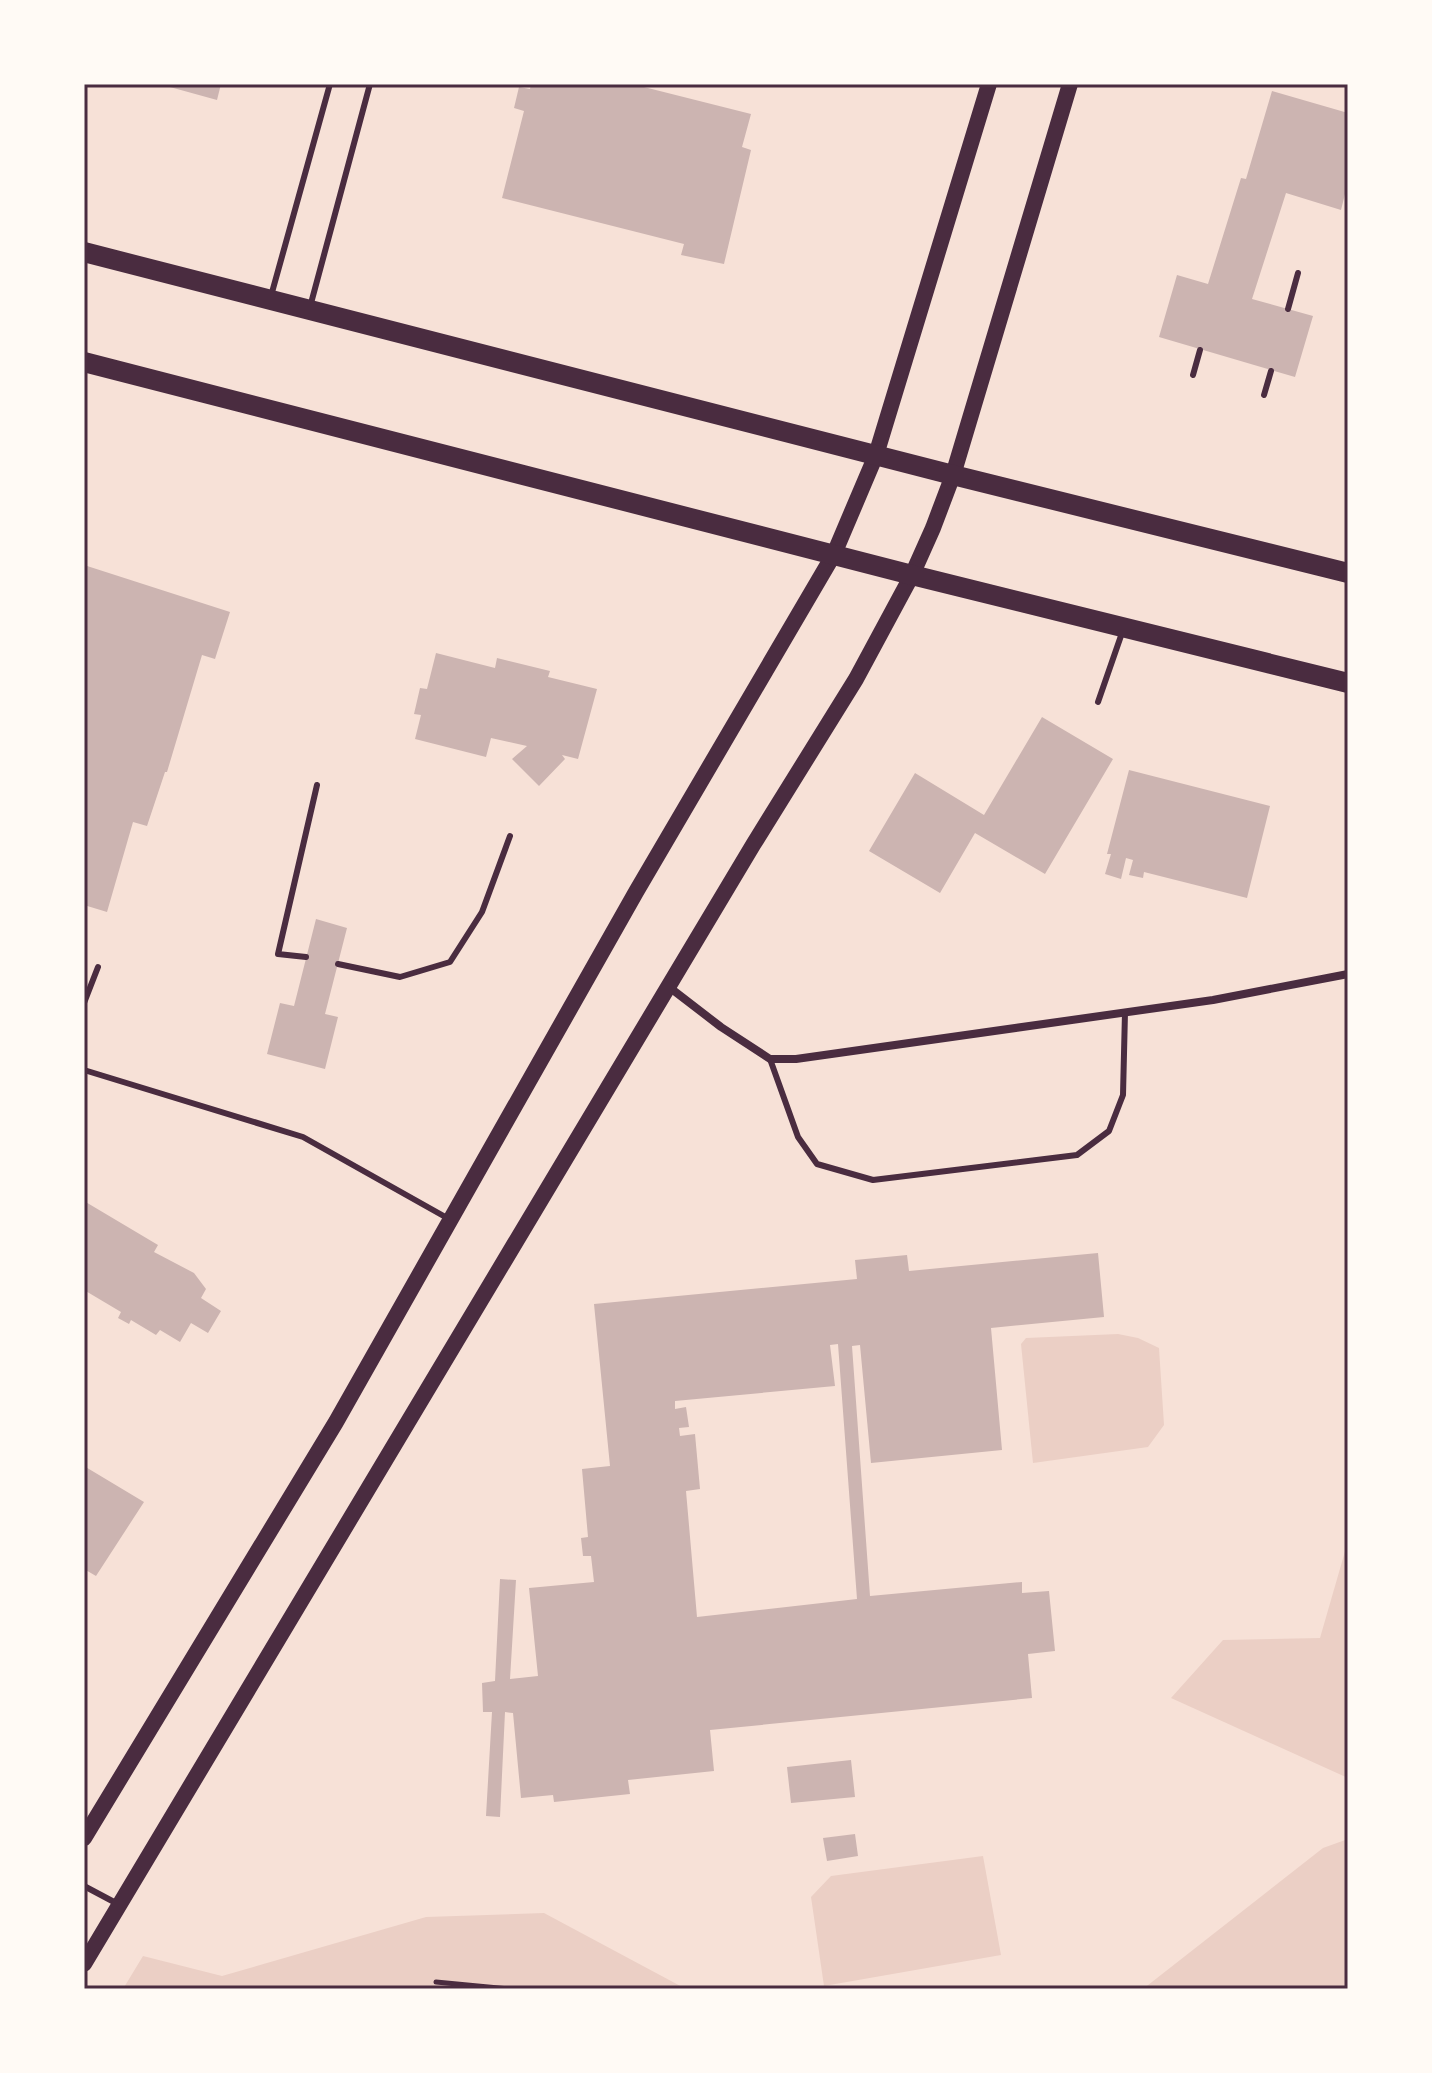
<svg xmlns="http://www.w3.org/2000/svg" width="1432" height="2073" font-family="Jost,sans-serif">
	<rect width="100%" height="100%" fill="#f7e1d7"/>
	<path fill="#ebcfc5" d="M 1118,1334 L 1138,1338 L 1159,1348 L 1164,1425 L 1148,1447 L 1033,1463 L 1021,1344 L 1026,1338 Z
		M 1348,1541 L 1348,1778 L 1171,1698 L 1223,1640 L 1320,1638 Z
		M 1348,1839 L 1348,1989 L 1143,1989 L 1323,1848 Z
		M 983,1856 L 1001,1955 L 824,1986 L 811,1897 L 831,1876 Z
		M 544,1913 L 686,1989 L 123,1989 L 143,1956 L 222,1976 L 426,1917 Z"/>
	<path fill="#ccb4b1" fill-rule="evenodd" d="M 159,84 L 221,84 L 217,100 Z
		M 531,84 L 632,84 L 751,114 L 742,147 L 751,150 L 724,264 L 681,255 L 684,244 L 502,198 L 524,111 L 514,108 L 519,87 L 530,89 Z
		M 1272,91 L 1348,113 L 1348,182 L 1341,210 L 1286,193 L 1252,299 L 1313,316 L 1295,377 L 1159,337 L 1177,275 L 1208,284 L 1241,178 L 1246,179 Z
		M 84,565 L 230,612 L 215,659 L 202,655 L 167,772 L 165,772 L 147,826 L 133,822 L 107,912 L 84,905 Z
		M 436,653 L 495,668 L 497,658 L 550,671 L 548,677 L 597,689 L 578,759 L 562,755 L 565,759 L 539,786 L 512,759 L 527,746 L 491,738 L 486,757 L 415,739 L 421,715 L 414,714 L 420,688 L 427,689 Z
		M 1042,717 L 1113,759 L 1045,874 L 975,833 L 940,893 L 869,851 L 915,773 L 984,815 Z
		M 1129,770 L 1270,806 L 1247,898 L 1144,872 L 1143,878 L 1129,875 L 1133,860 L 1126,858 L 1121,879 L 1105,874 L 1111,854 L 1107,854 Z
		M 316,919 L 347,928 L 325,1014 L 338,1017 L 325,1069 L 267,1054 L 280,1003 L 294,1006 Z
		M 84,1201 L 158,1245 L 154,1252 L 194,1273 L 206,1289 L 201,1298 L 221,1311 L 208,1333 L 191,1323 L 180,1342 L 160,1330 L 156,1335 L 131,1320 L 129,1324 L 118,1318 L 121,1312 L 84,1290 Z
		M 1098,1253 L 1104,1317 L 991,1328 L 1002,1450 L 871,1463 L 860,1345 L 852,1346 L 870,1596 L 1022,1582 L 1022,1593 L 1049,1591 L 1055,1651 L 1028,1654 L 1032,1698 L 710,1730 L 714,1771 L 628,1780 L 630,1794 L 554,1802 L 553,1795 L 521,1798 L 513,1713 L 505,1712 L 500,1817 L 486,1816 L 492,1712 L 483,1712 L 482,1683 L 495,1681 L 500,1579 L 516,1580 L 510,1679 L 538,1676 L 529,1588 L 594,1582 L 591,1556 L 583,1556 L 581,1538 L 588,1537 L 582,1469 L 610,1466 L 594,1304 L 857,1279 L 855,1260 L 907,1255 L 909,1271 ZM 838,1344 L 857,1599 L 697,1617 L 686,1491 L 700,1489 L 695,1434 L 680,1436 L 679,1428 L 689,1427 L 686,1407 L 675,1409 L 675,1401 L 835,1386 L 830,1345 Z
		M 84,1466 L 144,1502 L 96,1576 L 84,1569 Z
		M 851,1760 L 855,1797 L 791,1803 L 787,1767 Z
		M 855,1834 L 858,1856 L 827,1861 L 823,1838 Z"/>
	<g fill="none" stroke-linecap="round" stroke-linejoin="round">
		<path stroke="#4a2c40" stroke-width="5" d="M 436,1982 L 509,1989"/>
		<path stroke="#4a2c40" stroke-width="6" d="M 271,296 L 330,84
			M 310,307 L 370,84
			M 1288,309 L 1298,273
			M 1193,375 L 1200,350
			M 1264,395 L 1271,371
			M 1098,702 L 1123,630
			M 306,957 L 278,954 L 317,785
			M 338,964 L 400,977 L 450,962 L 482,912 L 510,836
			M 84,1003 L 98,967
			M 770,1059 L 798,1137 L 817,1164 L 873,1180 L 1077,1155 L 1109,1131 L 1123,1095 L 1125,1012
			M 84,1070 L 303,1137 L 449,1219
			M 84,1886 L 116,1903"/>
		<path stroke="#4a2c40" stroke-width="8" d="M 669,987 L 721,1027 L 770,1059 L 796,1059 L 1213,1000 L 1348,974"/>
		<path stroke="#4a2c40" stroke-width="16" d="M 84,1838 L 336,1422 L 636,892 L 834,554 L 876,455 L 989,84
			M 84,1964 L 753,845 L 856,679 L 912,575 L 933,528 L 953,475 L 1070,84"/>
		<path stroke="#4a2c40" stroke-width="20" d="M 84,252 L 953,475 L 1348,573
			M 84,362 L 912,575 L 1348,683"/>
	</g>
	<rect width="1432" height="2073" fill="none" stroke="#fffaf5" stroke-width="172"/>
	<rect x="86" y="86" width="1260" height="1901" fill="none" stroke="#4a2c40" stroke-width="3"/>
</svg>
